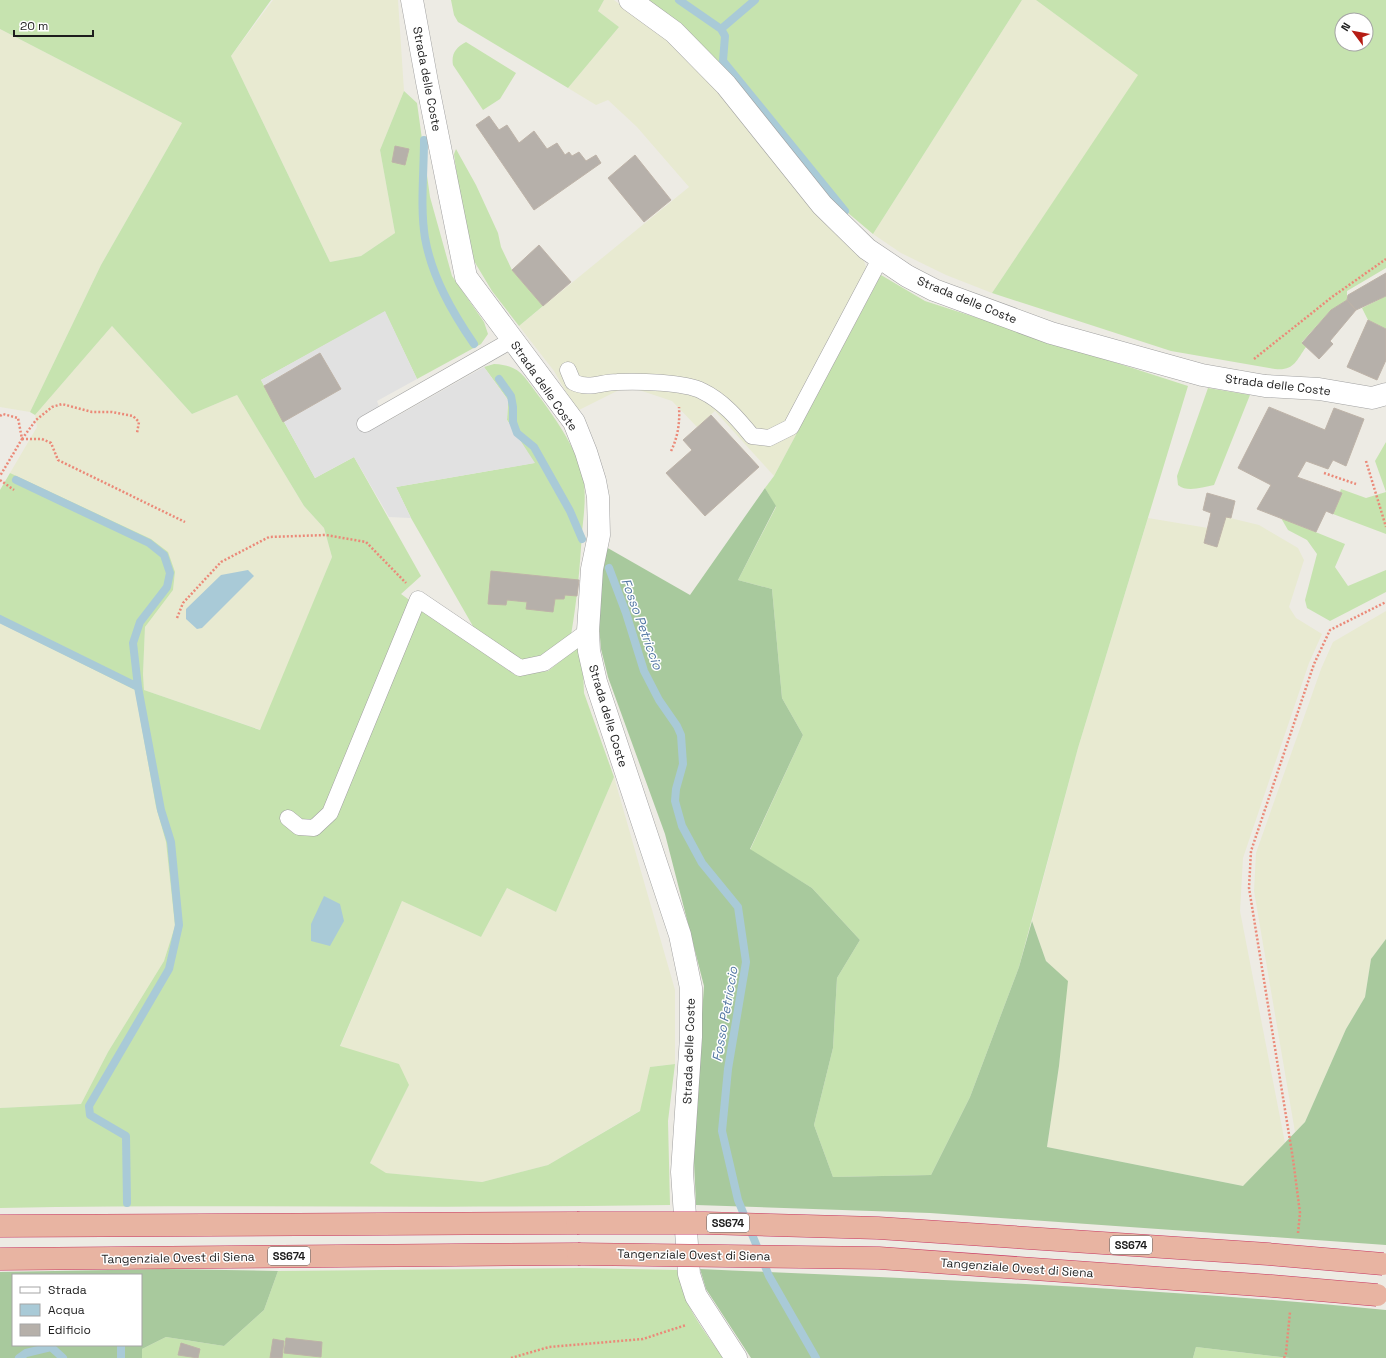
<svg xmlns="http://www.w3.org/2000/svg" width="1386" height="1358" font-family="'Space Grotesk',sans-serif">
	<rect width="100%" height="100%" fill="#edebe4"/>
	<path fill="#e8ead1" d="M 273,0 L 398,0 L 404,91 L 380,150 L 395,233 L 361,256 L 330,262 L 231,56 Z
		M 604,0 L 614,0 L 674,45 L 720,94 L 826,223 L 864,261 L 866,267 L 881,275 L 774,476 L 715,411 L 697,427 L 672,401 L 627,386 L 577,411 L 554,371 L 519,326 L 689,187 L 637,127 L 608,100 L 596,105 L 568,88 L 619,27 L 598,11 Z
		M 1022,0 L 1036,0 L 1139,75 L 992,293 L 946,275 L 901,253 L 873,234 Z
		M 0,29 L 182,123 L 101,265 L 30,412 L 0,407 Z
		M 112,326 L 192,414 L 237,395 L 304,506 L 324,528 L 332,557 L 261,730 L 144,690 L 143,674 L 145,627 L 173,590 L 175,572 L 10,473 L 37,427 L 35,415 Z
		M 1226,517 L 1259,525 L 1298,548 L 1304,560 L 1289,607 L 1296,618 L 1322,634 L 1309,663 L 1243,858 L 1240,911 L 1285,1143 L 1243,1186 L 1047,1147 L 1059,1066 L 1067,981 L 1046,961 L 1032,921 L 1078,748 L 1148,518 L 1208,528 L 1204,543 L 1217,547 Z
		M 1386,611 L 1386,939 L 1371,959 L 1365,997 L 1346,1029 L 1305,1122 L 1295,1132 L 1254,891 L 1256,853 L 1321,669 L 1333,642 Z
		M 0,623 L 135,690 L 156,807 L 166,842 L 175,926 L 164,961 L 108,1052 L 81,1104 L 0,1108 Z
		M 614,777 L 675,990 L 675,1064 L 650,1067 L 641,1110 L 548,1165 L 482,1182 L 385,1173 L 370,1163 L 409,1085 L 340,1047 L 402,901 L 481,937 L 507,888 L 556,912 Z"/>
	<path fill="#c6e3af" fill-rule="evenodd" d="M 0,0 L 271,0 L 231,56 L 330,262 L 361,256 L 395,233 L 380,150 L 404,91 L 417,103 L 430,197 L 452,276 L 484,322 L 488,334 L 481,344 L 417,379 L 385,312 L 261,380 L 315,478 L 354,457 L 421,576 L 401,594 L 515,675 L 548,671 L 582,644 L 584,693 L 614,777 L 556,912 L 507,888 L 481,937 L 402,901 L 340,1046 L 399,1064 L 409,1085 L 370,1163 L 386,1173 L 482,1182 L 548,1165 L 640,1111 L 650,1067 L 675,1064 L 668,1121 L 670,1205 C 447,1209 223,1204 0,1208 L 0,1108 L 81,1104 L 108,1052 L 164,961 L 175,926 L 166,842 L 156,807 L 135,690 L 0,623 L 0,490 L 10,473 L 151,539 L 168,552 L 175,572 L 173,590 L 145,627 L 143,674 L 144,690 L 260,730 L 332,557 L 324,528 L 304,506 L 237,395 L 192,414 L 112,326 L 35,415 L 30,412 L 101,265 L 182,123 L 0,29 Z
		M 451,0 L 604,0 L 598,11 L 619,27 L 568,88 L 458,22 L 454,15 Z
		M 648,0 L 1022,0 L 873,234 L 829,197 L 729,74 L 684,26 Z
		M 1036,0 L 1386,0 L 1386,268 L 1347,291 L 1347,300 L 1331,310 L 1302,342 L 1306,347 C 1296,361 1294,371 1275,369 L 1171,351 L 992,293 L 1138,75 ZM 1342,20 L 1366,20 L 1366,44 L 1342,44 Z
		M 466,42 L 516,73 L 500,99 L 483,110 L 453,65 C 451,54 456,47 466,42 Z
		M 456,149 L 476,185 L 498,233 L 501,247 L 512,270 L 543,306 L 519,326 L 492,291 L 474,261 L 460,200 L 454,154 Z
		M 881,275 L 925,301 L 1188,386 L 1078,748 L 1019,967 L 970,1097 L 931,1175 L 833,1177 L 814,1125 L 833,1048 L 837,978 L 860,940 L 812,888 L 750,850 L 803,735 L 782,698 L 772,589 L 738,580 L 776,507 L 765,488 L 774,476 Z
		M 1386,296 L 1386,329 L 1368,320 L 1362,308 Z
		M 494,364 C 520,365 524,377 538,395 C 554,416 575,447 582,472 C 587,491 584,513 582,532 C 580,567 577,601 571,635 L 544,655 L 520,660 L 474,628 L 411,518 L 396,487 L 534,463 L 507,420 L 508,400 L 484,367 Z
		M 1208,388 L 1250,395 L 1214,485 C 1202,487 1188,493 1178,485 L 1177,476 Z
		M 1386,442 L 1386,534 L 1333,514 L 1342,493 L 1340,492 L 1341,489 L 1366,498 L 1386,492 L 1375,461 Z
		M 1281,518 L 1345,544 L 1335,567 L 1348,586 L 1386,570 L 1386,592 L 1330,621 L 1307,608 L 1305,600 L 1317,554 L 1307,540 L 1288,530 Z
		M 581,1268 L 679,1270 C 680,1303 706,1332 723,1358 L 142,1358 L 142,1349 L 166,1337 L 224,1346 L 264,1310 L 278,1271 Z
		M 1196,1347 L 1290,1358 L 1193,1358 Z"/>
	<path fill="#a8c99d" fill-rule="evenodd" d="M 765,488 L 776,506 L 738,580 L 772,589 L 782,698 L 803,735 L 750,849 L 812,888 L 860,940 L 837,978 L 833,1048 L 814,1125 L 833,1177 L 931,1175 L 970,1097 L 1019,967 L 1032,921 L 1046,961 L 1068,981 L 1059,1066 L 1047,1147 L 1243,1186 L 1305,1122 L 1346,1029 L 1365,997 L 1371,959 L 1386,939 L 1386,1245 L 930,1213 L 696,1205 L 693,1141 L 704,986 L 665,834 L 608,677 L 601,649 L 599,626 L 600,584 L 606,547 L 690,595 Z
		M 164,1269 L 278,1271 L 264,1310 L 224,1346 L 166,1337 L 142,1349 L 142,1358 L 0,1358 L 0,1272 ZM 13,1275 L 141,1275 L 141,1345 L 13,1345 Z
		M 700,1269 C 928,1279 1158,1288 1386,1310 L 1386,1358 L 1290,1358 L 1196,1347 L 1193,1358 L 751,1358 L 706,1289 Z"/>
	<path fill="#e1e1e1" d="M 385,311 L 417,379 L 377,401 L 385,423 L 484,367 L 508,400 L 507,420 L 535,463 L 396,487 L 411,518 L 389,517 L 354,457 L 315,478 L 261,380 Z"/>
	<path fill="#a9cad7" d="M 248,570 L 254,576 L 202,628 L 197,629 L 186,619 L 186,609 L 221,575 Z
		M 324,896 L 340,904 L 344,921 L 330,946 L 311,941 L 311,924 Z"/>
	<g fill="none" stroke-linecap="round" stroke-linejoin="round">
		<path stroke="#a9cad7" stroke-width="8" d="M 679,0 L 721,29 L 755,0
			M 721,29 L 725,36 L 723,61 L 845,211
			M 424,140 C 424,172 420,207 425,238 C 432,277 452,312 474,344
			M 499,379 L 511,396 L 513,407 L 513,422 L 517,433 L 534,447 L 570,511 L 582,539
			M 16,480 L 149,543 L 164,555 L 170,573 L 167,587 L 140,622 L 133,643 L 138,687
			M 609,568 L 626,613 L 644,671 L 659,700 L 677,726 L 681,735 L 683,764 L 676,789 L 675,801 L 682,826 L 702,863 L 738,907 L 746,962 L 728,1069 L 722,1131 L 738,1200 L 769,1276 L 816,1358
			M 0,619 L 138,687 L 161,810 L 171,842 L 179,925 L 169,969 L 89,1106 L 90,1115 L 126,1136 L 127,1203
			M 121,1345 L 121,1358
			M 19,1358 L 26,1353 L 51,1347 L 63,1358"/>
	</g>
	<path fill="#b6b0aa" stroke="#beb3a8" d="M 489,116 L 499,130 L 507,125 L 519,143 L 534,131 L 547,149 L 557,143 L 565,155 L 569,152 L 572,156 L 579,152 L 586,161 L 596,155 L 601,163 L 534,210 L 476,125 Z
		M 395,146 L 409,149 L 405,165 L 392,162 Z
		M 635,155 L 671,200 L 644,222 L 608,178 Z
		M 539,245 L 571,282 L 543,306 L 512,270 Z
		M 1386,273 L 1386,296 L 1356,310 L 1347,300 L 1348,295 Z
		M 1347,300 L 1356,310 L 1330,341 L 1333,344 L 1319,359 L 1302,343 L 1331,310 Z
		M 1368,320 L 1386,329 L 1386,360 L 1377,380 L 1347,367 Z
		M 320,353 L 341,389 L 283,422 L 264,386 Z
		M 1269,407 L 1325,430 L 1334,408 L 1364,419 L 1346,466 L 1333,460 L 1328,469 L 1306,461 L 1297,477 L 1342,493 L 1333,514 L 1326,511 L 1316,532 L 1257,509 L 1271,485 L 1238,468 Z
		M 711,415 L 759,467 L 705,516 L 666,473 L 692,450 L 683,440 Z
		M 1207,493 L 1235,501 L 1231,518 L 1226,517 L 1217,547 L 1204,543 L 1211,513 L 1203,510 Z
		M 491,571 L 579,580 L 577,596 L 565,595 L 564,599 L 555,599 L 553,612 L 526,609 L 527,602 L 507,600 L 506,605 L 488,604 Z
		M 286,1338 L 322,1342 L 321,1357 L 284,1353 Z
		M 273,1339 L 284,1341 L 282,1358 L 270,1358 Z
		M 181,1343 L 200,1349 L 198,1358 L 178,1355 Z"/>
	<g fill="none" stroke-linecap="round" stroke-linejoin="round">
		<defs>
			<path id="service" d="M 568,370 L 573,382 C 589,390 601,382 617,382 C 637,381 685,382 702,391 C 723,401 738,419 752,436 L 769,438 L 791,427 L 880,259
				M 365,424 L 512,340
				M 288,818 L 299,827 L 314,828 L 330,813 L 418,599 L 520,668 L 544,663 L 588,631"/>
			<path id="minor" d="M 412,0 L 427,82 L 466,277 L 574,422 L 586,452 L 595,481 L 598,497 L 599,535 L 592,569 L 588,631 L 589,651 L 596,682 L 680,935 L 691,988 L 691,1037 L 682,1172 L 689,1274 L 696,1296 L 736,1358
				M 630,0 L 674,32 L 726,85 L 822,205 L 867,249 L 907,276 L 934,290 L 1051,333 L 1202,375 L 1265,386 L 1319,389 L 1372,398 L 1386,394"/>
			<path id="trunk" d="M 0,1226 L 577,1223
				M 0,1259 L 578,1254"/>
		</defs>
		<use href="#service" stroke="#a1a1a1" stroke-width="17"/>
		<use href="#minor" stroke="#a1a1a1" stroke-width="23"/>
		<use href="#trunk" stroke="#c73661" stroke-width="23"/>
		<path stroke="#eb8978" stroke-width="2.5" stroke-dasharray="2 2" stroke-linecap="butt" d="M 1254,359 L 1332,297 L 1386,259
			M 0,416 L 3,414 L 18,418 L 22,439 L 0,476
			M 22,439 L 42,439 L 51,443 L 58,460 L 185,522
			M 22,439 L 36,420 L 52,407 L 62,404 L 92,412 L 112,412 L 133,416 L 139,422 L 137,433
			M 671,451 C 678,437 680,422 679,407
			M 1366,461 L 1386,527
			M 1324,473 L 1356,484
			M 0,480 L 14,490
			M 177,618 L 183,603 L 221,562 L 269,537 L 326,535 L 366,542 L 406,583
			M 1298,1233 L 1300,1213 L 1293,1159 L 1249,888 L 1251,851 L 1314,664 L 1330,630 L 1386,602
			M 511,1358 L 549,1347 L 643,1339 L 686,1325
			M 1284,1358 L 1286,1353 L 1290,1312"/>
		<use href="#service" stroke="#fff" stroke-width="16"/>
		<use href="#minor" stroke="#fff" stroke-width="22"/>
		<use href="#trunk" stroke="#e8b4a2" stroke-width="22"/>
		<defs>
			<path id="trunk-bridge" d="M 577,1223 L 705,1223 L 878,1228 L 1268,1254 L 1383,1264
				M 578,1254 L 879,1258 L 1272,1286 L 1377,1295"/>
		</defs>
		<use href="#trunk-bridge" stroke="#c73661" stroke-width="23" stroke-linecap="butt"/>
		<use href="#trunk-bridge" stroke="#e8b4a2" stroke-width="22"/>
	</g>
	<g text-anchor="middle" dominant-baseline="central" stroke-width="3" stroke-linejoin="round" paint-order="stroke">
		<g fill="#fff" stroke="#616161" stroke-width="1">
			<rect x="707" y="1214" width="42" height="18" rx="3"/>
			<rect x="1110" y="1236" width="42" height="18" rx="3"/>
			<rect x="268" y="1247" width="42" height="18" rx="3"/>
		</g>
		<g font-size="11" font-weight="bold" fill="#1d1d1d">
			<text x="728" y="1223">SS674</text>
			<text x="1131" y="1245">SS674</text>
			<text x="289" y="1256">SS674</text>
		</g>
		<g font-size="12" fill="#1d1d1d" stroke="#fff">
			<text transform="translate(427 79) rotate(79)">Strada delle Coste</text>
			<text transform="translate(967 300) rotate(22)">Strada delle Coste</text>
			<text transform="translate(1278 385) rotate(7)">Strada delle Coste</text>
			<text transform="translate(544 386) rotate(55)">Strada delle Coste</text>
			<text transform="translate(608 716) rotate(73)">Strada delle Coste</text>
			<text transform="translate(689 1051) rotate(-88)">Strada delle Coste</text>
			<text transform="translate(694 1255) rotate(1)">Tangenziale Ovest di Siena</text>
			<text transform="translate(178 1258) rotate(-1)">Tangenziale Ovest di Siena</text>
			<text transform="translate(1017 1268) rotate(4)">Tangenziale Ovest di Siena</text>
		</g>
		<g font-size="13" font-style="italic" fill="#5478a3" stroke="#fff">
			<text transform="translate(642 624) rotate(70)">Fosso Petriccio</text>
			<text transform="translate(725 1014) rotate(-80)">Fosso Petriccio</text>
		</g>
	</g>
	<rect x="12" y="1274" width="130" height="72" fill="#ffffff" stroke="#a5a5a5"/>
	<rect x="20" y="1287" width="20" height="6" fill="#ffffff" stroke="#a5a5a5"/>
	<text x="48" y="1294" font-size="12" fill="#1d1d1d">Strada</text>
	<rect x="20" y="1304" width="20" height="12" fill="#a9cad7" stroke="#a5a5a5"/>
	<text x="48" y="1314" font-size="12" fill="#1d1d1d">Acqua</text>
	<rect x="20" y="1324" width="20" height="12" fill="#b6b0aa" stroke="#a5a5a5"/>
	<text x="48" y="1334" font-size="12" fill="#1d1d1d">Edificio</text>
	<g transform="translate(1354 32) rotate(302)"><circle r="19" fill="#ffffff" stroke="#a5a5a5"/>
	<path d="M0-3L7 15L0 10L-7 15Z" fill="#b61c14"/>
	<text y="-6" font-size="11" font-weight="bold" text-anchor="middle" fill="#1d1d1d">N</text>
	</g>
	<path d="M14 30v6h79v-6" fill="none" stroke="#1d1d1d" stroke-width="2"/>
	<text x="20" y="30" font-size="12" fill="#1d1d1d" stroke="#ffffff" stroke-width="3" paint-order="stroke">20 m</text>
</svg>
